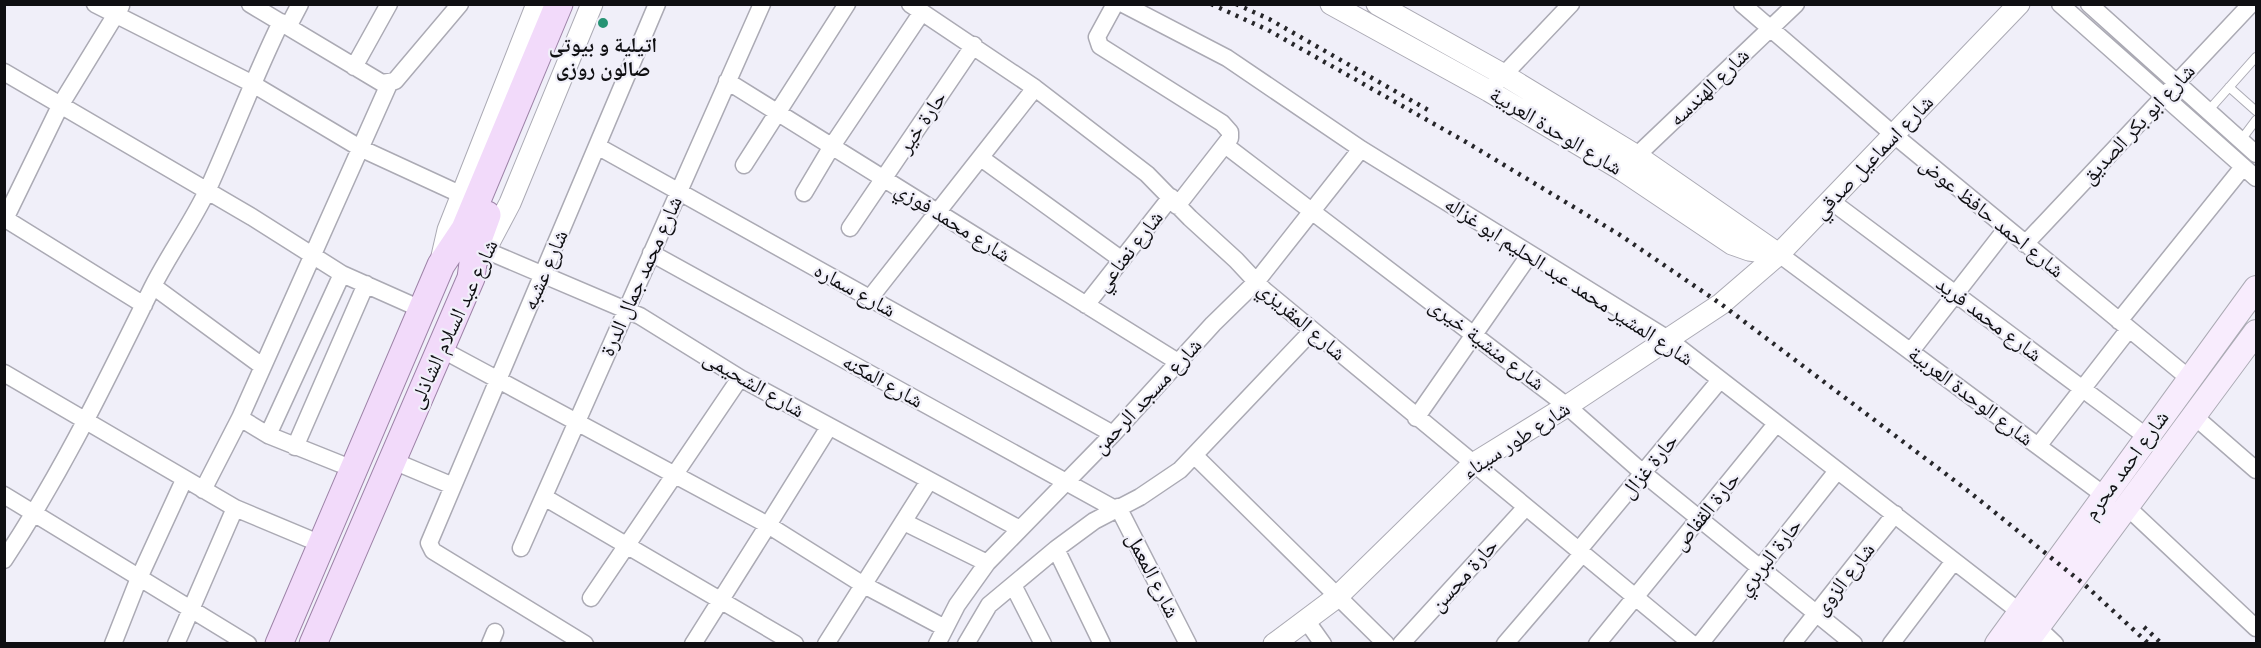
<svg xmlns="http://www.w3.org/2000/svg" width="2261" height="648" font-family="'Roboto Condensed','Noto Naskh Arabic',sans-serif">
	<rect width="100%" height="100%" fill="#f0eff9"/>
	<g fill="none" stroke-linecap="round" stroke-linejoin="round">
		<defs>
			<path id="service" d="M 2229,87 L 2256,111
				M 2208,111 L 2256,57
				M 2241,140 L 2256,120"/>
			<path id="minor" d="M 95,4 L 251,83 L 360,148 L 462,195
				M 250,4 L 382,83 L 395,81 L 460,4
				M 910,4 L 1035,88 L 1147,174 L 1190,218 L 1236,260 L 1264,290 L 1692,644
				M 1115,4 L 1097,37 L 1100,46 L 1222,123 L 1230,132 L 1230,138 L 1177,206
				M 1123,4 L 1227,58 L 1361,149 L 1668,339 L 2020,612
				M 1742,4 L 1894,135 L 2190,379
				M 2060,4 L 2256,178
				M 2089,4 L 2256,154
				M 288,27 L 300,4
				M 354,67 L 389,4
				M 4,72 L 252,217 L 342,274 L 423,310
				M 727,81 L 1178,362
				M 1496,83 L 1571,4
				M 1225,145 L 1567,406 L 1643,473 L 1854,644
				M 597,146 L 1113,434
				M 981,158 L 1122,260
				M 1629,163 L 1796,4
				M 744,165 L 847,4
				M 804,193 L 832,146 L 922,12
				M 1831,201 L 2147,437
				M 4,218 L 144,305
				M 4,221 L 61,104 L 121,6
				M 850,228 L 974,45
				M 2025,244 L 2251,4
				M 485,250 L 640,316 L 740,378 L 1018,528
				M 651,253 L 1115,509
				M 1779,254 L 2104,495
				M 153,286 L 262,366
				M 870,298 L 1035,88
				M 1086,305 L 1171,197
				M 2119,321 L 2243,167
				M 439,348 L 768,525 L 829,427
				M 1911,351 L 2006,229
				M 4,373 L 235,508 L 321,544
				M 2194,416 L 2256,470
				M 240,418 L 268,435 L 353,469
				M 1416,418 L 1530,254
				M 268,435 L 342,274
				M 2038,446 L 2129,329
				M 295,447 L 366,284
				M 1195,456 L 1386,644
				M 391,460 L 453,486
				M 203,490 L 240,418 L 389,84
				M 4,495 L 248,644
				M 544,497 L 795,644
				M 2126,506 L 2256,628
				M 1118,507 L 1188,644
				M 904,522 L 987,563
				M 521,548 L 762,4
				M 1056,549 L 1102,644
				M 1578,551 L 1720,380
				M 4,560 C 63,471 105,383 152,288 C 169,254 192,223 208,189 C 233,134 254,77 281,22
				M 1013,585 L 1043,644
				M 591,598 L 740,378
				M 1306,620 L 1323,644
				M 2037,627 L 2055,644
				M 113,644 L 139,578 L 184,480
				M 176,644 L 235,508
				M 490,644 L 495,632
				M 585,644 L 433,551 L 429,543 L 657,4
				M 693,644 L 768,525 L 862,584 L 943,627
				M 826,644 L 929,481
				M 937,644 L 957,605 L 987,563 L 1113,434 L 1213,324 L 1256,282 L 1361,149
				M 966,644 L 989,605 L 1056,549 L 1094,521 L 1140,497 L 1180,470 L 1312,331
				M 1401,644 L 1526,507
				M 1505,644 L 1582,554
				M 1597,644 L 1776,424
				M 1700,644 L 1837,471
				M 1792,644 L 1895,514
				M 1891,644 L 1954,561"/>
			<path id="tertiary" d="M 1331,4 L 1489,91 L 1622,170 L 1732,244 L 1749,250 L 1779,254
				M 1377,4 L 1504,75 L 1637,156 L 1771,249
				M 442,256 L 448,230 L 537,4
				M 482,256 L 510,203 L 592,4
				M 1274,644 L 1337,597 L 1473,464 L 1567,406 L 1721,304 L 1779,254 L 2019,4"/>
			<path id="secondary" d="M 1997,644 L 2256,288
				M 2025,644 L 2256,332"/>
			<path id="primary" d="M 279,644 L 441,265 L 465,229 L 559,4
				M 313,644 L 471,278 L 475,248 L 487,215"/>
		</defs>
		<use href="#service" stroke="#abaab4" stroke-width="10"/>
		<use href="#minor" stroke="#abaab4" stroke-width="19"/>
		<use href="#tertiary" stroke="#abaab4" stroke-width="23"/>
		<use href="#secondary" stroke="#abaab4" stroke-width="26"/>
		<use href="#primary" stroke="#9d83a7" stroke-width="29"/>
		<use href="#service" stroke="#fff" stroke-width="8"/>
		<use href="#minor" stroke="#fff" stroke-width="16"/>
		<use href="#tertiary" stroke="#fff" stroke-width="21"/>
		<use href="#secondary" stroke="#f8ecfd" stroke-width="24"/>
		<use href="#primary" stroke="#f2dafa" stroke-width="27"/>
		<path stroke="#26262a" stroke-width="4.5" stroke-dasharray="3 6" stroke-linecap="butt" d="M 1211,4 L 1268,30 L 1466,142 L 1620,235 L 1721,304 L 1967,490 L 2085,585 L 2149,644
			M 1236,4 L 1269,19 L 1428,110
			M 2144,627 L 2162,644"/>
	</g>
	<circle fill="#269374" stroke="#f0eff9" stroke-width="2" cx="603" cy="23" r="6"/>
	<g text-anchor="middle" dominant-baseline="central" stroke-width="4.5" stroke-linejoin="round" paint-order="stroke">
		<g font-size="21" font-weight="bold" fill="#0f0f12" stroke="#f0eff9">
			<text x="603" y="45">اتيلية و بيوتى<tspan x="603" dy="24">صالون روزى</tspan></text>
		</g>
		<g font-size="21" fill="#0f0f12" stroke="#f0eff9">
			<text transform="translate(1709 87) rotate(-44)">شارع الهندسه</text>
			<text transform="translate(922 122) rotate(-56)">حارة خير</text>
			<text transform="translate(2138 124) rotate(-47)">شارع ابو بكر الصديق</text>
			<text transform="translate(1556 131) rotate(31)">شارع الوحدة العربية</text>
			<text transform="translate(1873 157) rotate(-46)">شارع اسماعيل صدقي</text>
			<text transform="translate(1992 217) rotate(39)">شارع احمد حافظ عوض</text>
			<text transform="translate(953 222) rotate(32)">شارع محمد فوزي</text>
			<text transform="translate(1129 251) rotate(-52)">شارع نعناعي</text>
			<text transform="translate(545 270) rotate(-67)">شارع عشبه</text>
			<text transform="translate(641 276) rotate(-66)">شارع محمد جمال الدرة</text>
			<text transform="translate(1569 281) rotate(33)">شارع المشير محمد عبد الحليم ابو غزاله</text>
			<text transform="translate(855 290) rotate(29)">شارع سماره</text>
			<text transform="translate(1989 319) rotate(37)">شارع محمد فريد</text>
			<text transform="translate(1302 321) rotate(41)">شارع المقريزي</text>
			<text transform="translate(453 324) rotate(-65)">شارع عبد السلام الشاذلى</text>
			<text transform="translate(1487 344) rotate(37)">شارع منشية خيرى</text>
			<text transform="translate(883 381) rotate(29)">شارع المكنه</text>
			<text transform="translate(754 384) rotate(30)">شارع الشحيمى</text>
			<text transform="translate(1147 396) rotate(-47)">شارع مسجد الرحمن</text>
			<text transform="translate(1971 396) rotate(37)">شارع الوحدة العربية</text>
			<text transform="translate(1516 440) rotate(-33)">شارع طور سيناء</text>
			<text transform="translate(2126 465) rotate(-54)">شارع احمد محرم</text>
			<text transform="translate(1649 466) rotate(-50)">حارة غزال</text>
			<text transform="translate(1706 511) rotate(-51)">حارة القفاص</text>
			<text transform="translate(1769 557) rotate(-52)">حارة البربري</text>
			<text transform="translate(1153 575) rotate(63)">شارع المعمل</text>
			<text transform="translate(1464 575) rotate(-48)">حارة محسن</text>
			<text transform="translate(1844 579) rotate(-52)">شارع الزوى</text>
		</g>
	</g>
	<rect width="2261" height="648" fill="none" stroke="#0f0f12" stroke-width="12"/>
</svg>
